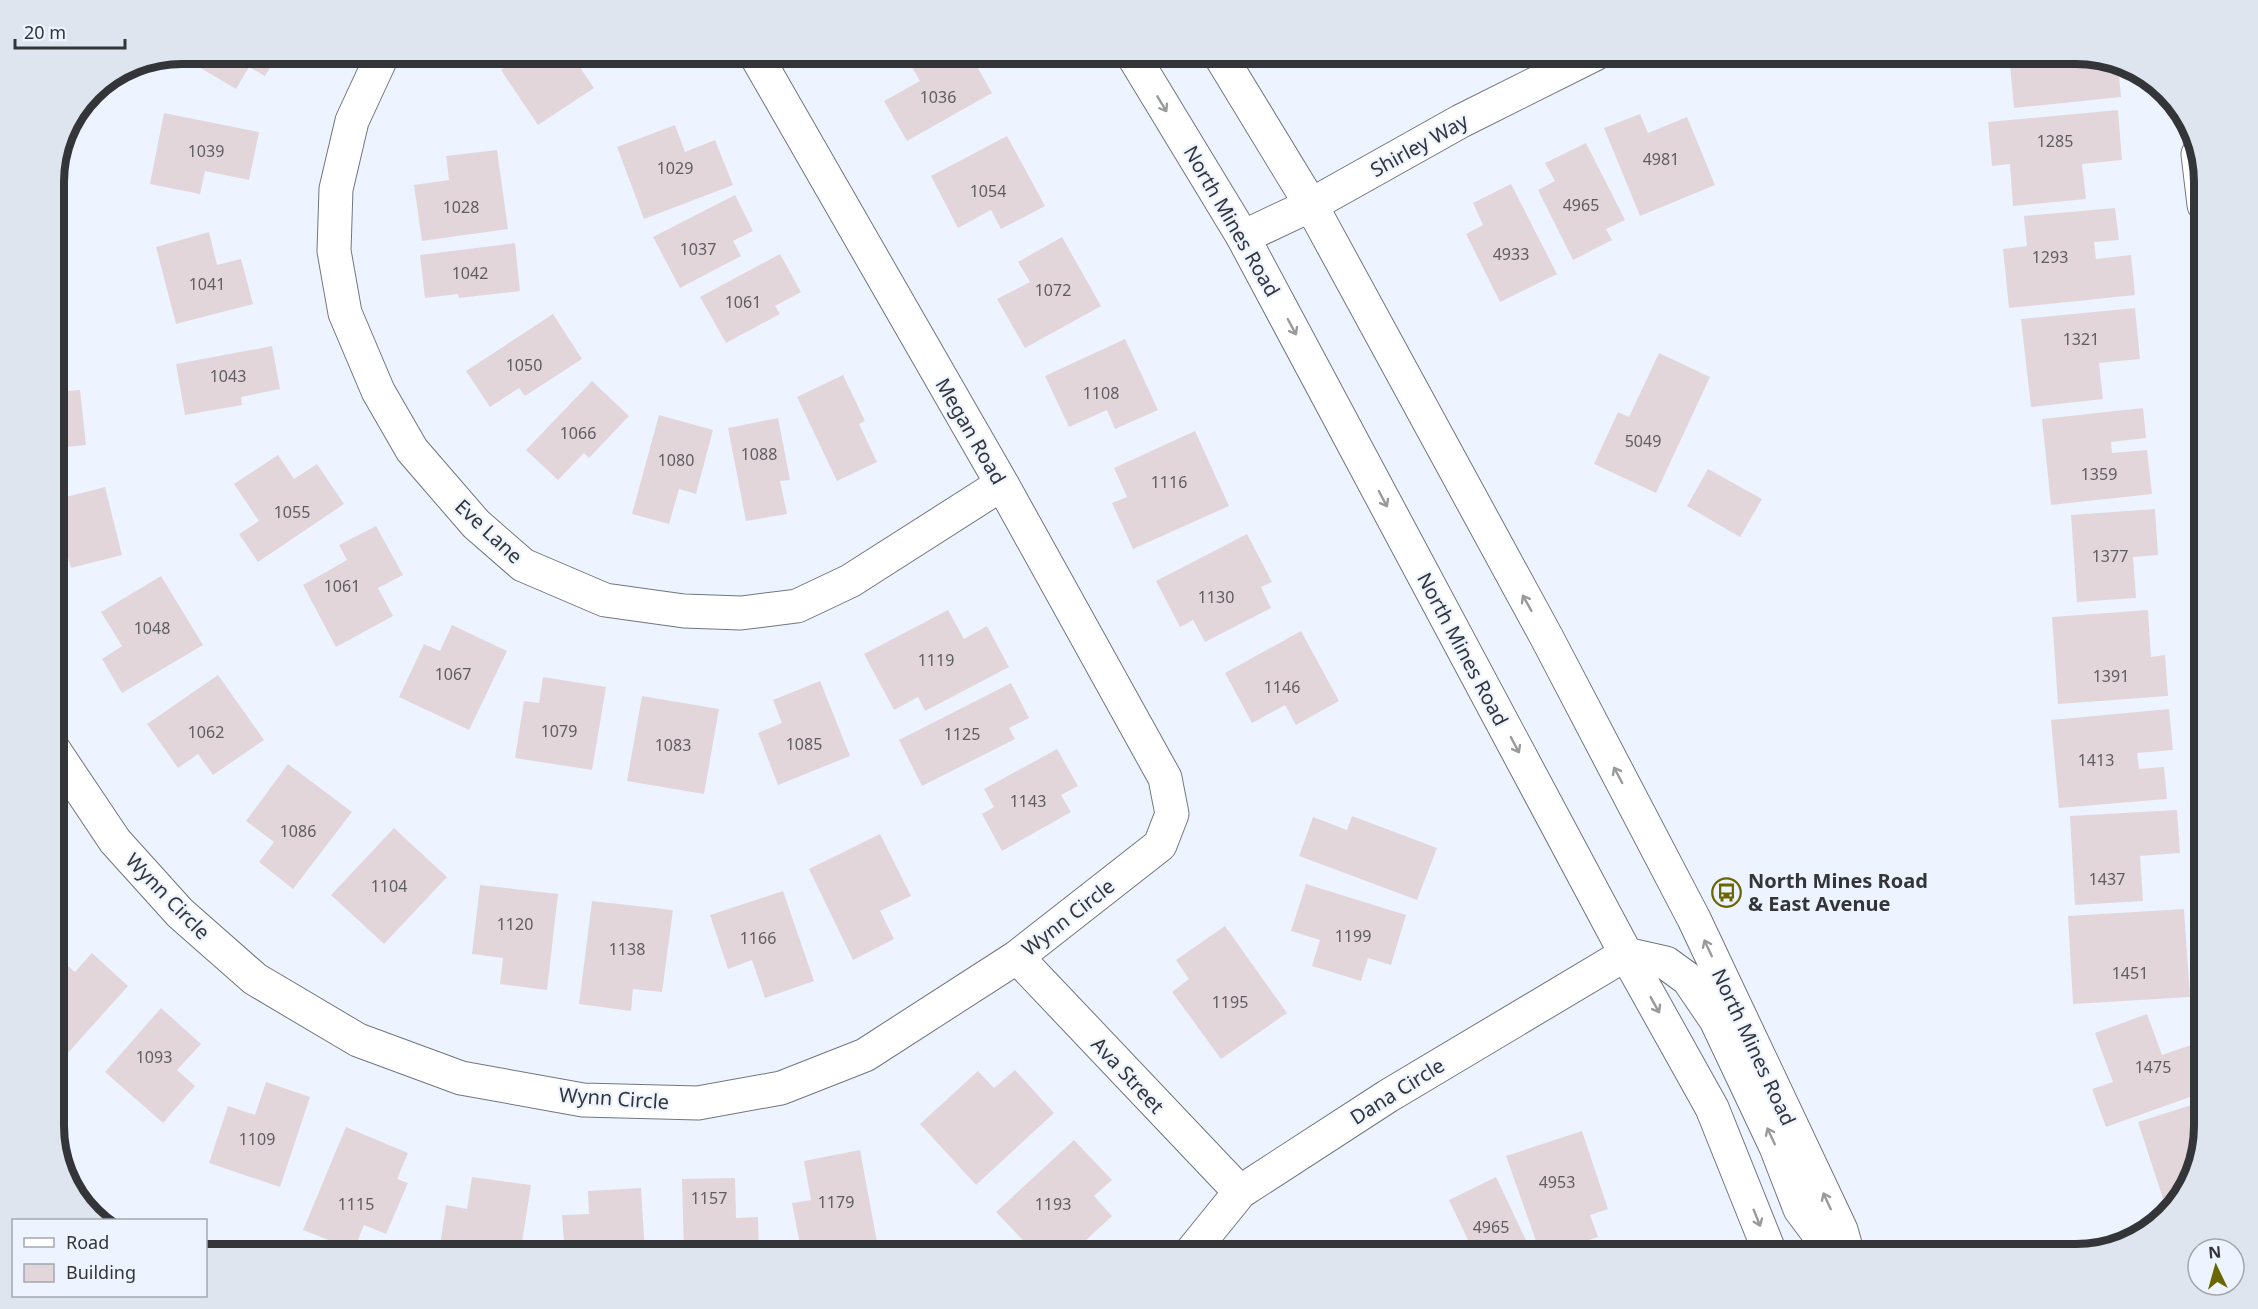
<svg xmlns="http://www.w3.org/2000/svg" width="2258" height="1309" font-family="'Noto Sans',sans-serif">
	<rect width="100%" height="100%" fill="#edf4ff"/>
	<path fill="#e3d6da" d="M 184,54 L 278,54 L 265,76 L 249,67 L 236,89 L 182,57 Z
		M 510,54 L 571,54 L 594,88 L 538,125 L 501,70 L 515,61 Z
		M 588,54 L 649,54 L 621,67 L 617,57 L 595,68 Z
		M 917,54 L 970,54 L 992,93 L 907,141 L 884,101 L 920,81 L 907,59 Z
		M 2009,54 L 2076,54 L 2118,65 L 2121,97 L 2014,108 Z
		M 2118,110 L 2122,160 L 2082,164 L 2086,199 L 2013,206 L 2010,164 L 1992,166 L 1988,122 Z
		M 164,113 L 259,132 L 249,180 L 205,171 L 200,194 L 150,184 Z
		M 1640,114 L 1648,133 L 1687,117 L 1715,185 L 1640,216 L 1604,128 Z
		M 675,125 L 685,152 L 715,140 L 733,185 L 644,219 L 617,147 Z
		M 1007,136 L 1045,206 L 1001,229 L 991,210 L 958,228 L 931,176 Z
		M 1586,143 L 1625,220 L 1606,229 L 1612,240 L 1573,260 L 1538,190 L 1555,181 L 1545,163 Z
		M 497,150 L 508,229 L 422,241 L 414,185 L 449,180 L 446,156 Z
		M 62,172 L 66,228 L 54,229 L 54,174 Z
		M 1511,184 L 1557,274 L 1500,302 L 1466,234 L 1483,225 L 1473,203 Z
		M 735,195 L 753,231 L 733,241 L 741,256 L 680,288 L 653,237 Z
		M 2115,208 L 2119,240 L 2094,242 L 2096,259 L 2131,255 L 2135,295 L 2009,308 L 2003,249 L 2027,246 L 2024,216 Z
		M 209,232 L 217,265 L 241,259 L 253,304 L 176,324 L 156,247 Z
		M 1062,237 L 1101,306 L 1025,348 L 997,299 L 1030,282 L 1018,262 Z
		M 515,243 L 520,291 L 459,298 L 458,294 L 425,298 L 420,255 Z
		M 54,245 L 58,245 L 64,298 L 54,298 Z
		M 780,254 L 801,292 L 775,306 L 780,314 L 726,343 L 700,297 Z
		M 2135,308 L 2140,359 L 2099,363 L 2103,399 L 2031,407 L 2021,319 Z
		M 553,314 L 582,359 L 525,396 L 519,388 L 490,407 L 466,371 Z
		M 65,318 L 68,367 L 54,368 L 54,319 Z
		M 1125,339 L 1158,410 L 1115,429 L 1107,410 L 1069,427 L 1045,376 Z
		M 272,346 L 280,389 L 241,397 L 242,405 L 185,415 L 176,364 Z
		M 1659,353 L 1710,377 L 1656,493 L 1594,464 L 1618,412 L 1629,417 Z
		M 843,375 L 865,421 L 859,424 L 877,462 L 837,481 L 797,397 Z
		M 592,381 L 629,416 L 589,458 L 584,453 L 558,480 L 526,450 Z
		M 80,390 L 86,445 L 54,448 L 54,392 Z
		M 2143,408 L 2146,438 L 2111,442 L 2112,453 L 2147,450 L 2152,494 L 2051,505 L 2042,419 Z
		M 659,415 L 713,430 L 696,494 L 679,489 L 669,524 L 632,514 Z
		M 778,418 L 790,480 L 780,481 L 787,514 L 746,521 L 728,428 Z
		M 1195,431 L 1229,506 L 1133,549 L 1112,503 L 1127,497 L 1114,468 Z
		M 278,455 L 294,479 L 317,464 L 344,504 L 258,562 L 239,534 L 259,521 L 234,484 Z
		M 1708,469 L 1762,499 L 1740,537 L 1687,506 Z
		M 105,487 L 122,555 L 71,568 L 66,551 L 54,554 L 54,500 Z
		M 2155,509 L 2158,555 L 2133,557 L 2136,598 L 2077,602 L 2071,515 Z
		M 376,526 L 403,575 L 378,588 L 393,616 L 336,647 L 303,585 L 347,560 L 339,545 Z
		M 1247,534 L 1272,582 L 1261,587 L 1271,608 L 1205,642 L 1193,620 L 1180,627 L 1156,581 Z
		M 161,576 L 203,645 L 122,693 L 102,659 L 122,646 L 101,612 Z
		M 948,610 L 964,639 L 987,626 L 1009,667 L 925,711 L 918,697 L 894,710 L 864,654 Z
		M 2148,610 L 2151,657 L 2165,655 L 2168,696 L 2058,704 L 2052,617 Z
		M 452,625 L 507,651 L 469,730 L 399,697 L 424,644 L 440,651 Z
		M 1301,631 L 1339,701 L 1296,725 L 1285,705 L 1252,723 L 1225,673 Z
		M 218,675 L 264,740 L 213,775 L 198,754 L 178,768 L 147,724 Z
		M 543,677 L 606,687 L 592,770 L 515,758 L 524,701 L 539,703 Z
		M 820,681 L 850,756 L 778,785 L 758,733 L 782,723 L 773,700 Z
		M 1011,683 L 1029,718 L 1009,728 L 1015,739 L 922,786 L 899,740 Z
		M 642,696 L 719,709 L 704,794 L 627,781 Z
		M 2169,709 L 2173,750 L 2137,753 L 2139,769 L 2164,767 L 2167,799 L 2059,808 L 2051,720 Z
		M 1057,749 L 1078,786 L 1061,795 L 1071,812 L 1002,851 L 982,814 L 994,807 L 984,789 Z
		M 288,764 L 352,812 L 293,889 L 259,862 L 274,842 L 246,821 Z
		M 2177,810 L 2180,853 L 2140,856 L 2143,901 L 2075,905 L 2070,816 Z
		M 1352,816 L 1437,848 L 1417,900 L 1299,856 L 1313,817 L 1347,830 Z
		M 394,828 L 447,877 L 384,944 L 331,895 Z
		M 880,834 L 911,896 L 880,911 L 894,939 L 853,960 L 809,869 Z
		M 1306,884 L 1406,915 L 1391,965 L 1368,958 L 1361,981 L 1312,966 L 1320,940 L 1291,931 Z
		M 480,885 L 558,894 L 547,990 L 500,984 L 503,958 L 472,954 Z
		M 783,891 L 814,981 L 765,998 L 752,960 L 728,969 L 710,915 Z
		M 592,901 L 673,910 L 662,992 L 633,989 L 631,1011 L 579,1004 Z
		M 2184,909 L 2190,997 L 2073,1004 L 2068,916 Z
		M 1225,926 L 1287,1013 L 1221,1059 L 1172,992 L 1189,979 L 1176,960 Z
		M 92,953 L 128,986 L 59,1063 L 54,1059 L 54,954 L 75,972 Z
		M 161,1008 L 201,1044 L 177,1070 L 195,1086 L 163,1123 L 105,1072 Z
		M 2147,1014 L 2162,1055 L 2191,1045 L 2204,1079 L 2204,1092 L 2106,1127 L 2092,1089 L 2113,1082 L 2095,1033 Z
		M 1015,1070 L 1054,1113 L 976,1185 L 920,1124 L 978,1071 L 994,1088 Z
		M 266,1082 L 310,1097 L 280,1187 L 209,1163 L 228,1106 L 255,1115 Z
		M 2204,1101 L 2204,1127 L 2187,1190 L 2170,1207 L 2166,1208 L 2138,1122 Z
		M 346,1127 L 408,1153 L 397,1179 L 408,1183 L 386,1234 L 364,1225 L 354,1250 L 303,1230 Z
		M 1582,1131 L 1608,1209 L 1590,1215 L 1598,1237 L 1541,1255 L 1506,1156 Z
		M 1074,1140 L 1112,1180 L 1094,1196 L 1112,1216 L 1070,1255 L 1037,1255 L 996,1212 Z
		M 860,1150 L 879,1253 L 838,1255 L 836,1243 L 801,1250 L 792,1203 L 811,1200 L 804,1161 Z
		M 472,1177 L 531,1185 L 520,1255 L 456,1255 L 439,1253 L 446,1205 L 467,1209 Z
		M 1496,1177 L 1533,1255 L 1475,1255 L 1449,1200 Z
		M 735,1178 L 736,1218 L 758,1217 L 759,1255 L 684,1255 L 682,1179 Z
		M 641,1188 L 645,1255 L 565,1255 L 562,1215 L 589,1214 L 588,1191 Z"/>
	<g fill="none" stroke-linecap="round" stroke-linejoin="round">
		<defs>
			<path id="street" d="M 383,54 L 352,121 L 336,189 L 334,251 L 345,313 L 378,391 L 412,450 L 476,524 L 523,565 L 605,600 L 684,611 L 741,613 L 797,606 L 850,581 L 1002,484
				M 2198,154 L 2204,205
				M 1243,237 L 1311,205 L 1461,121 L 1595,54
				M 54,750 L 115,841 L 180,913 L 255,979 L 358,1040 L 461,1078 L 583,1100 L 698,1103 L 781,1088 L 865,1055 L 1017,957 L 1160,845 L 1172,814 L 1165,778 L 1002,484 L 755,54
				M 1017,957 L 1240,1192
				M 1189,1255 L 1240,1192 L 1388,1096 L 1626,954"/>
			<path id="secondary" d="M 1132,54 L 1243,237 L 1626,954 L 1712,1108 L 1771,1255
				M 1219,54 L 1311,205 L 1547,638 L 1694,919 L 1841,1230 L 1848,1255
				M 1626,954 L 1666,963 L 1688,979 L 1716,1020 L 1776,1147 L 1800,1209 L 1818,1233 L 1847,1250"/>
		</defs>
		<use href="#street" stroke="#70767f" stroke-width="35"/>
		<use href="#secondary" stroke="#70767f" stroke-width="35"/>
		<use href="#street" stroke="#fff" stroke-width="33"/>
		<use href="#secondary" stroke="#fff" stroke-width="33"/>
	</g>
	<defs><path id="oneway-shaft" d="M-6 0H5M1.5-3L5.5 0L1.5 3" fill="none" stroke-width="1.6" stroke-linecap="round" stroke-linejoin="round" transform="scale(1.5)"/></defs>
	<g stroke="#999a9c">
		<use href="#oneway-shaft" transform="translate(1162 104) rotate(59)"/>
		<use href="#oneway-shaft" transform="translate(1292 327) rotate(62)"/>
		<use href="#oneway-shaft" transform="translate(1383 499) rotate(62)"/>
		<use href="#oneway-shaft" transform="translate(1527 603) rotate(-119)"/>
		<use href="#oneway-shaft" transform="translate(1515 745) rotate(62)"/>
		<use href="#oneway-shaft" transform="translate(1618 775) rotate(-118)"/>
		<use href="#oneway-shaft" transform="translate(1708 948) rotate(-115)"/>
		<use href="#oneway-shaft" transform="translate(1655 1005) rotate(61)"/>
		<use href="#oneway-shaft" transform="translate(1771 1136) rotate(-115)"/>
		<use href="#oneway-shaft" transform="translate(1827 1201) rotate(-115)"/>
		<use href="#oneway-shaft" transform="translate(1757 1218) rotate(68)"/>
	</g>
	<defs>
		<symbol id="bus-ring" viewBox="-11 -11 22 22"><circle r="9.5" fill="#edf4ff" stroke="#6a6700" stroke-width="1.5"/><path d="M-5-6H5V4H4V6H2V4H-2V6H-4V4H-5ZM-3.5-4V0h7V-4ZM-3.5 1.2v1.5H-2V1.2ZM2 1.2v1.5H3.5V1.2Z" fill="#6a6700"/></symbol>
	</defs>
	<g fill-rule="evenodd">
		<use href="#bus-ring" x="1710" y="876" width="33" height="33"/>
	</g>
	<g text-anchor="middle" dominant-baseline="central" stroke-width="4.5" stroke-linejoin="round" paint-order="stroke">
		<g font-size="16" fill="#5f5d61">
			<text x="938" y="97">1036</text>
			<text x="2055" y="141">1285</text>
			<text x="206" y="151">1039</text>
			<text x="1661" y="159">4981</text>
			<text x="675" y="168">1029</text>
			<text x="988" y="191">1054</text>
			<text x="1581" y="205">4965</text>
			<text x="461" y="207">1028</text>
			<text x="698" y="249">1037</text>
			<text x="1511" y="254">4933</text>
			<text x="2050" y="257">1293</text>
			<text x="470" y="273">1042</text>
			<text x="207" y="284">1041</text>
			<text x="1053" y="290">1072</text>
			<text x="743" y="302">1061</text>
			<text x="2081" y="339">1321</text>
			<text x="524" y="365">1050</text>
			<text x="228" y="376">1043</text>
			<text x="1101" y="393">1108</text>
			<text x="578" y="433">1066</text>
			<text x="1643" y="441">5049</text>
			<text x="759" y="454">1088</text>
			<text x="676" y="460">1080</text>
			<text x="2099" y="474">1359</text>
			<text x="1169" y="482">1116</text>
			<text x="292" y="512">1055</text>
			<text x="2110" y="556">1377</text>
			<text x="342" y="586">1061</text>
			<text x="1216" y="597">1130</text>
			<text x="152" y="628">1048</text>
			<text x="936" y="660">1119</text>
			<text x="453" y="674">1067</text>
			<text x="2111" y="676">1391</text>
			<text x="1282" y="687">1146</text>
			<text x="559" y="731">1079</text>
			<text x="206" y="732">1062</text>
			<text x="962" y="734">1125</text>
			<text x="804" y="744">1085</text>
			<text x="673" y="745">1083</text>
			<text x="2096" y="760">1413</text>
			<text x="1028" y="801">1143</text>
			<text x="298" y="831">1086</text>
			<text x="2107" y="879">1437</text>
			<text x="389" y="886">1104</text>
			<text x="515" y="924">1120</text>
			<text x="1353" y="936">1199</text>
			<text x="758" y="938">1166</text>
			<text x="627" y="949">1138</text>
			<text x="2130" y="973">1451</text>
			<text x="1230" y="1002">1195</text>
			<text x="154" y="1057">1093</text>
			<text x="2153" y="1067">1475</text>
			<text x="257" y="1139">1109</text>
			<text x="1557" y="1182">4953</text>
			<text x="709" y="1198">1157</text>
			<text x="836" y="1202">1179</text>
			<text x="356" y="1204">1115</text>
			<text x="1053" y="1204">1193</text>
			<text x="1491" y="1227">4965</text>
		</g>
		<g font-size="20" fill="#333539" stroke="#edf4ff">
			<text transform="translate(1419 145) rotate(-29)">Shirley Way</text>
			<text transform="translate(1232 221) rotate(60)">North Mines Road</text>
			<text transform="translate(971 431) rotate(60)">Megan Road</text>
			<text transform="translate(489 531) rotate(43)">Eve Lane</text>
			<text transform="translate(1463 649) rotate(62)">North Mines Road</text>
			<text transform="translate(168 896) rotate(46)">Wynn Circle</text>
			<text transform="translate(1068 917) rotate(-38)">Wynn Circle</text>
			<text transform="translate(1754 1047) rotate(65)">North Mines Road</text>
			<text transform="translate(1128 1075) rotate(47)">Ava Street</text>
			<text transform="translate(1397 1091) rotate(-32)">Dana Circle</text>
			<text transform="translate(614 1098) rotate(4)">Wynn Circle</text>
		</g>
		<g font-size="20" font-weight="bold" fill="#333539" stroke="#edf4ff" text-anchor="start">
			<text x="1748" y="880">North Mines Road<tspan x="1748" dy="23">&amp; East Avenue</tspan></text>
		</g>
	</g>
	<path d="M0 0H2258V1309H0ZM182 64H2076A118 118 0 0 1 2194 182V1126A118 118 0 0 1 2076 1244H182A118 118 0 0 1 64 1126V182A118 118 0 0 1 182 64Z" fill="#dee5ef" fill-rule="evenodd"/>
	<path fill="none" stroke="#333539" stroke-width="8" d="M182 64H2076A118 118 0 0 1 2194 182V1126A118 118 0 0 1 2076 1244H182A118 118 0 0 1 64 1126V182A118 118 0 0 1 182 64Z"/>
	<rect x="12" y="1219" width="195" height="78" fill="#edf4ff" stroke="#a3a8b0" stroke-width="1.5"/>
	<rect x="24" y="1238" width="30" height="9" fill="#ffffff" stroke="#a3a8b0" stroke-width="1.5"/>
	<text x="66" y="1249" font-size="18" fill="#333539">Road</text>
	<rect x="24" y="1264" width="30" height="18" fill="#e3d6da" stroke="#a3a8b0" stroke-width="1.5"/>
	<text x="66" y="1279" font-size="18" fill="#333539">Building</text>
	<g transform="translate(2216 1267) rotate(355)"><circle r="28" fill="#edf4ff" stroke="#a3a8b0" stroke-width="1.5"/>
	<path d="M0-4.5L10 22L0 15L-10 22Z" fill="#6a6700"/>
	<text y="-9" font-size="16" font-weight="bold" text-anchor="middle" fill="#333539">N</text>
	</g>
	<path d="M15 39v9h110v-9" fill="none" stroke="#333539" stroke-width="3"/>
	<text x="24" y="39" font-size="18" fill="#333539" stroke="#edf4ff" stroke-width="4.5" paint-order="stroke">20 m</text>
</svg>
